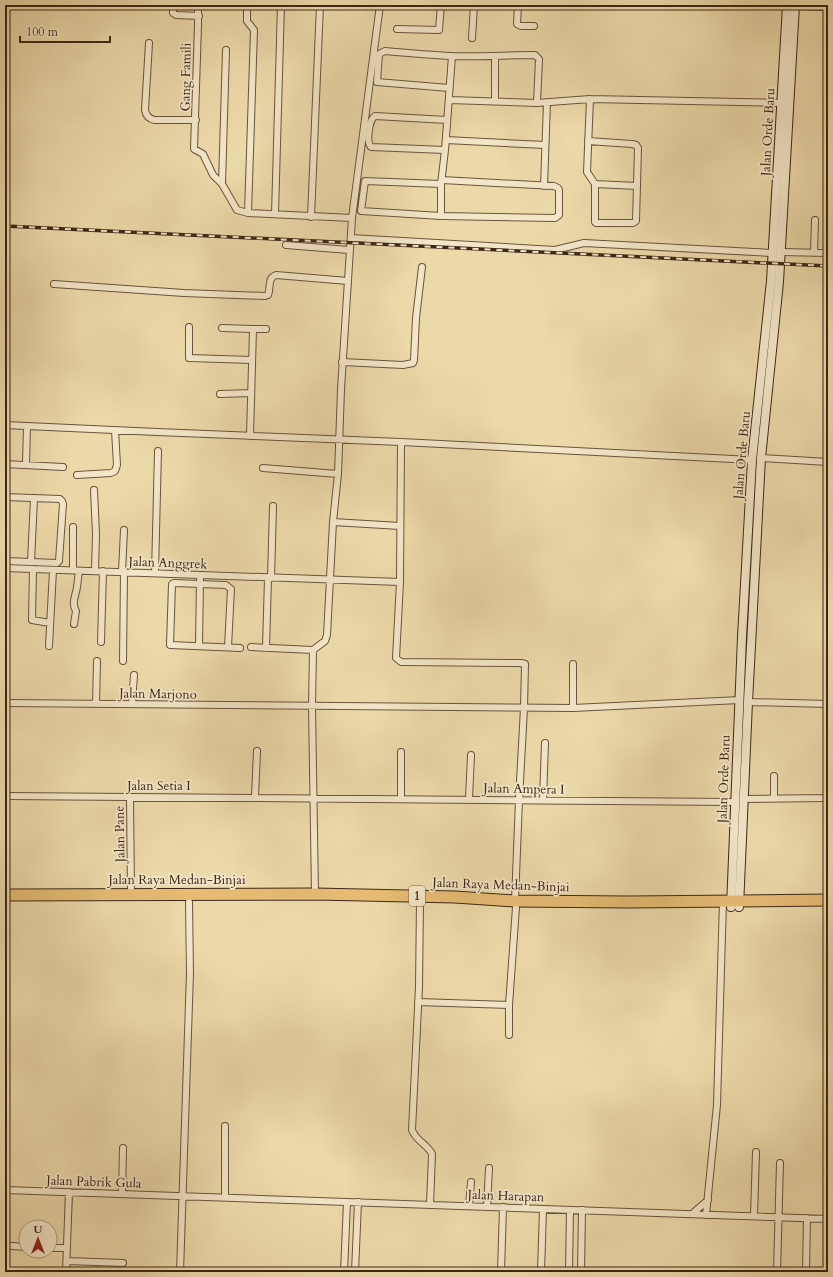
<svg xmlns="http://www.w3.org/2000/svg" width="833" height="1277" font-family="Cardo,serif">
	<rect width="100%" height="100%" fill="#ecd9aa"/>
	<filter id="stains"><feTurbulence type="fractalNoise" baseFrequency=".005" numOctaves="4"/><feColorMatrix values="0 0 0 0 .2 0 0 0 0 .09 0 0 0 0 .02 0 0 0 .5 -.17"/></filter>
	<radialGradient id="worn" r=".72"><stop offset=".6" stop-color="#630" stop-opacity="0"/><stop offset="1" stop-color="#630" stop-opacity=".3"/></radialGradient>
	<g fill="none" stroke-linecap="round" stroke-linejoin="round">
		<defs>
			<path id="street" d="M 173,5 L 173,13 L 176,15 L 199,16
				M 198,5 L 198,25 L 194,149 L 203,154 L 213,175 L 222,184 L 237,210 L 248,213 L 352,218
				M 247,5 L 247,21 L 254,30 L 248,213
				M 518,5 L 517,24 L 521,26 L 534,26
				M 778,5 L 787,6
				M 795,6 L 828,7
				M 397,29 L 439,30 L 441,5
				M 472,38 L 474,5
				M 149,43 L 145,110 C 146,116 149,119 155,120 L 196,120
				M 449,88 L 377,82 L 379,54 L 385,51 C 407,53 430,55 452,56 C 480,57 507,55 535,55 L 539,59 L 537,103
				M 449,100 L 537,103 L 590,99 L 784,103
				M 495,102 L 495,57
				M 446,140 L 545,145
				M 588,141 L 632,144 L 636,145 L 638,148 L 636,221 L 633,223 L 596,223 L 595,222 L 595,184 L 587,172 L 590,99
				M 445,150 L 371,147 C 366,142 369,119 375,116 L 447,120
				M 222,184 L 226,50
				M 441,184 L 365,181 L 361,211 L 441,216 L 555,218 L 559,215 L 559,190 L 558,188 L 554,186 L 442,180
				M 595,184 L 637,186
				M 544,186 L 547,102
				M 275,214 L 281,5
				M 441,216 L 441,184 L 445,150 L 452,56
				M 311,217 L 320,5
				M 351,238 L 555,250 L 584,243 L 772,253
				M 286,245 L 349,250
				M 781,252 L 828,253
				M 814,253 L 815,220
				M 54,284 L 184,293 L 265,296 L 268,295 C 271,288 267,278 276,275 L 348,281
				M 189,327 L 189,358 L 252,360
				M 222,328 L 253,329
				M 342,362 L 403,365 L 413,363 L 414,360 L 416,318 L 422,267
				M 220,394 L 251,393
				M 5,425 L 157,432 L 401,442 L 752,460
				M 250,436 L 253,329 L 266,329
				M 401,442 L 400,582 L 396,658 L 401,662 L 521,663 L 525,664 L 524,708 L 519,800 L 515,901
				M 761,458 L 828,462
				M 5,464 L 63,467
				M 26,465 L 27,426
				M 263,468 L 338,474
				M 77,475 L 111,473 L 115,471 L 117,465 L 115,430
				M 94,490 L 96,534 L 95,571
				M 5,497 L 60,499 L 62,501 L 63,504 L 59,561 L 57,563 L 5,561
				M 333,522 L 400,526
				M 31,562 L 34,498
				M 5,568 L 400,582
				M 33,569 L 32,620 L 50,623
				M 73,570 L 73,527
				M 122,572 L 124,530
				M 155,573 L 158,451
				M 271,578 L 273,506
				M 74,624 L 76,611 C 71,603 76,595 77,587 C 78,582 78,576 79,571
				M 101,642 L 103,571
				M 49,646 L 53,570
				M 199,646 L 200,580
				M 228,647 L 231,589 L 226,585 L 174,583 L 172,584 L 170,645 L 240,648
				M 251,647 L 313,650
				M 266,648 L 268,578
				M 123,661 L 124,572
				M 573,664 L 573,708
				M 748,702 L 828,704
				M 5,703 L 573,708 L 740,700
				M 96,704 L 97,661
				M 132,704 L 134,675
				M 401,752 L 401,798
				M 5,796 L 736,802
				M 130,797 L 131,894
				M 255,797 L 257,751
				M 827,798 L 828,745
				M 469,799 L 471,755
				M 744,799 L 828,798
				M 774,799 L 774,776
				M 543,800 L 545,743
				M 315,894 L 312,706 L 313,650 L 325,641 L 327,635 L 333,522 L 338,474 L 341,389 L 352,218 L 380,5
				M 420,901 L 419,987 L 412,1130 C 416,1141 427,1144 432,1154 L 430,1205
				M 418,1002 L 509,1005
				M 509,1035 L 509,1005 L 516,907
				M 225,1126 L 225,1197
				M 5,1190 L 828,1219
				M 122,1194 L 123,1148
				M 469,1206 L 471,1182
				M 487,1207 L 489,1168
				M 692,1214 L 708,1200
				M 706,1215 L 717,1105 L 723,901
				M 754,1216 L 756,1152
				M 12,1246 L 26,1247
				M 50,1248 L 67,1248
				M 67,1261 L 123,1263
				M 66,1272 L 69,1192
				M 180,1272 L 190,973 L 189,902
				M 344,1272 L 347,1202
				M 355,1272 L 358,1202
				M 501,1272 L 503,1207
				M 541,1272 L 543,1209
				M 569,1272 L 570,1210
				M 581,1272 L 582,1210
				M 777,1272 L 780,1163
				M 806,1272 L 807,1218"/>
			<path id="secondary" d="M 731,907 L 742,637 L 752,460 L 771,281 L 787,5
				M 739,907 L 748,702 L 761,458 L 779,282 L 795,5"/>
			<path id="highway" d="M 5,895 L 315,894 L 455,897 L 515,901 L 629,902 L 828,900"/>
		</defs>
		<use href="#street" stroke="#6a543b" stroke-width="8"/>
		<use href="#secondary" stroke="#3e2716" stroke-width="10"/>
		<use href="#highway" stroke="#3e2716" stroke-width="13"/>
		<use href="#street" stroke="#f3e6c8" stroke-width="6"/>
		<use href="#secondary" stroke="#f3e6c8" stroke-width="8"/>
		<use href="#highway" stroke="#e6bc75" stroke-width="11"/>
		<defs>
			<path id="rail" d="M 5,226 L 828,266"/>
		</defs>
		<use href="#rail" stroke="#3e2716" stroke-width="3.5"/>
		<use href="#rail" stroke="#f3e6c8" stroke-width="2" stroke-dasharray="6" stroke-linecap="butt"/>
	</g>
	<g text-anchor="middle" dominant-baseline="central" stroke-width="3.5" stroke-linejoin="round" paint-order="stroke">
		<rect fill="#f3e6c8" stroke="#74604b" stroke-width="1" x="409" y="886" width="16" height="20" rx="3"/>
		<g font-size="12" font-weight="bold" fill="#3e2716">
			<text x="417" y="896">1</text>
		</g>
		<g font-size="13" fill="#3e2716" stroke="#f3e6c8">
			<text transform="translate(186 77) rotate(-89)">Gang Famili</text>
			<text transform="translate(768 132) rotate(-87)">Jalan Orde Baru</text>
			<text transform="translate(742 455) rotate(-85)">Jalan Orde Baru</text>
			<text transform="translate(168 563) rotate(2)">Jalan Anggrek</text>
			<text transform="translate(158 694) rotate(1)">Jalan Marjono</text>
			<text transform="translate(724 779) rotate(-88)">Jalan Orde Baru</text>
			<text x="159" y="786">Jalan Setia I</text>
			<text transform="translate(524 789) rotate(1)">Jalan Ampera I</text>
			<text transform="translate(120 834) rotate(-91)">Jalan Pane</text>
			<text x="177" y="880">Jalan Raya Medan-Binjai</text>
			<text transform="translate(501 885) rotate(2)">Jalan Raya Medan-Binjai</text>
			<text transform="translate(94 1182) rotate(2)">Jalan Pabrik Gula</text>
			<text transform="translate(506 1196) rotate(2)">Jalan Harapan</text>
		</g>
	</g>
	<rect width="833" height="1277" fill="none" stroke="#ecd9aa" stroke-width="20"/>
	<rect x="6" y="6" width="821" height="1265" fill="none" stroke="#3e2716" stroke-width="2"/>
	<rect x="10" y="10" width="813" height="1257" fill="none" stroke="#3e2716"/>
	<g transform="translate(38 1239)"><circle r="19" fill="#f3e6c8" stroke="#ab9a81"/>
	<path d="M0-3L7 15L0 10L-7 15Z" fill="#8f2418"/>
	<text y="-6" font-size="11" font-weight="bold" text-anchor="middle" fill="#3e2716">U</text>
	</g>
	<path d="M20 36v6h90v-6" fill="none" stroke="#3e2716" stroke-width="2"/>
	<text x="26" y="36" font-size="12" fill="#3e2716" stroke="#f3e6c8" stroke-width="3" paint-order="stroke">100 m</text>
	<rect width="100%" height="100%" filter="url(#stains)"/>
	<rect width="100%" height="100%" fill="url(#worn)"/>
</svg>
